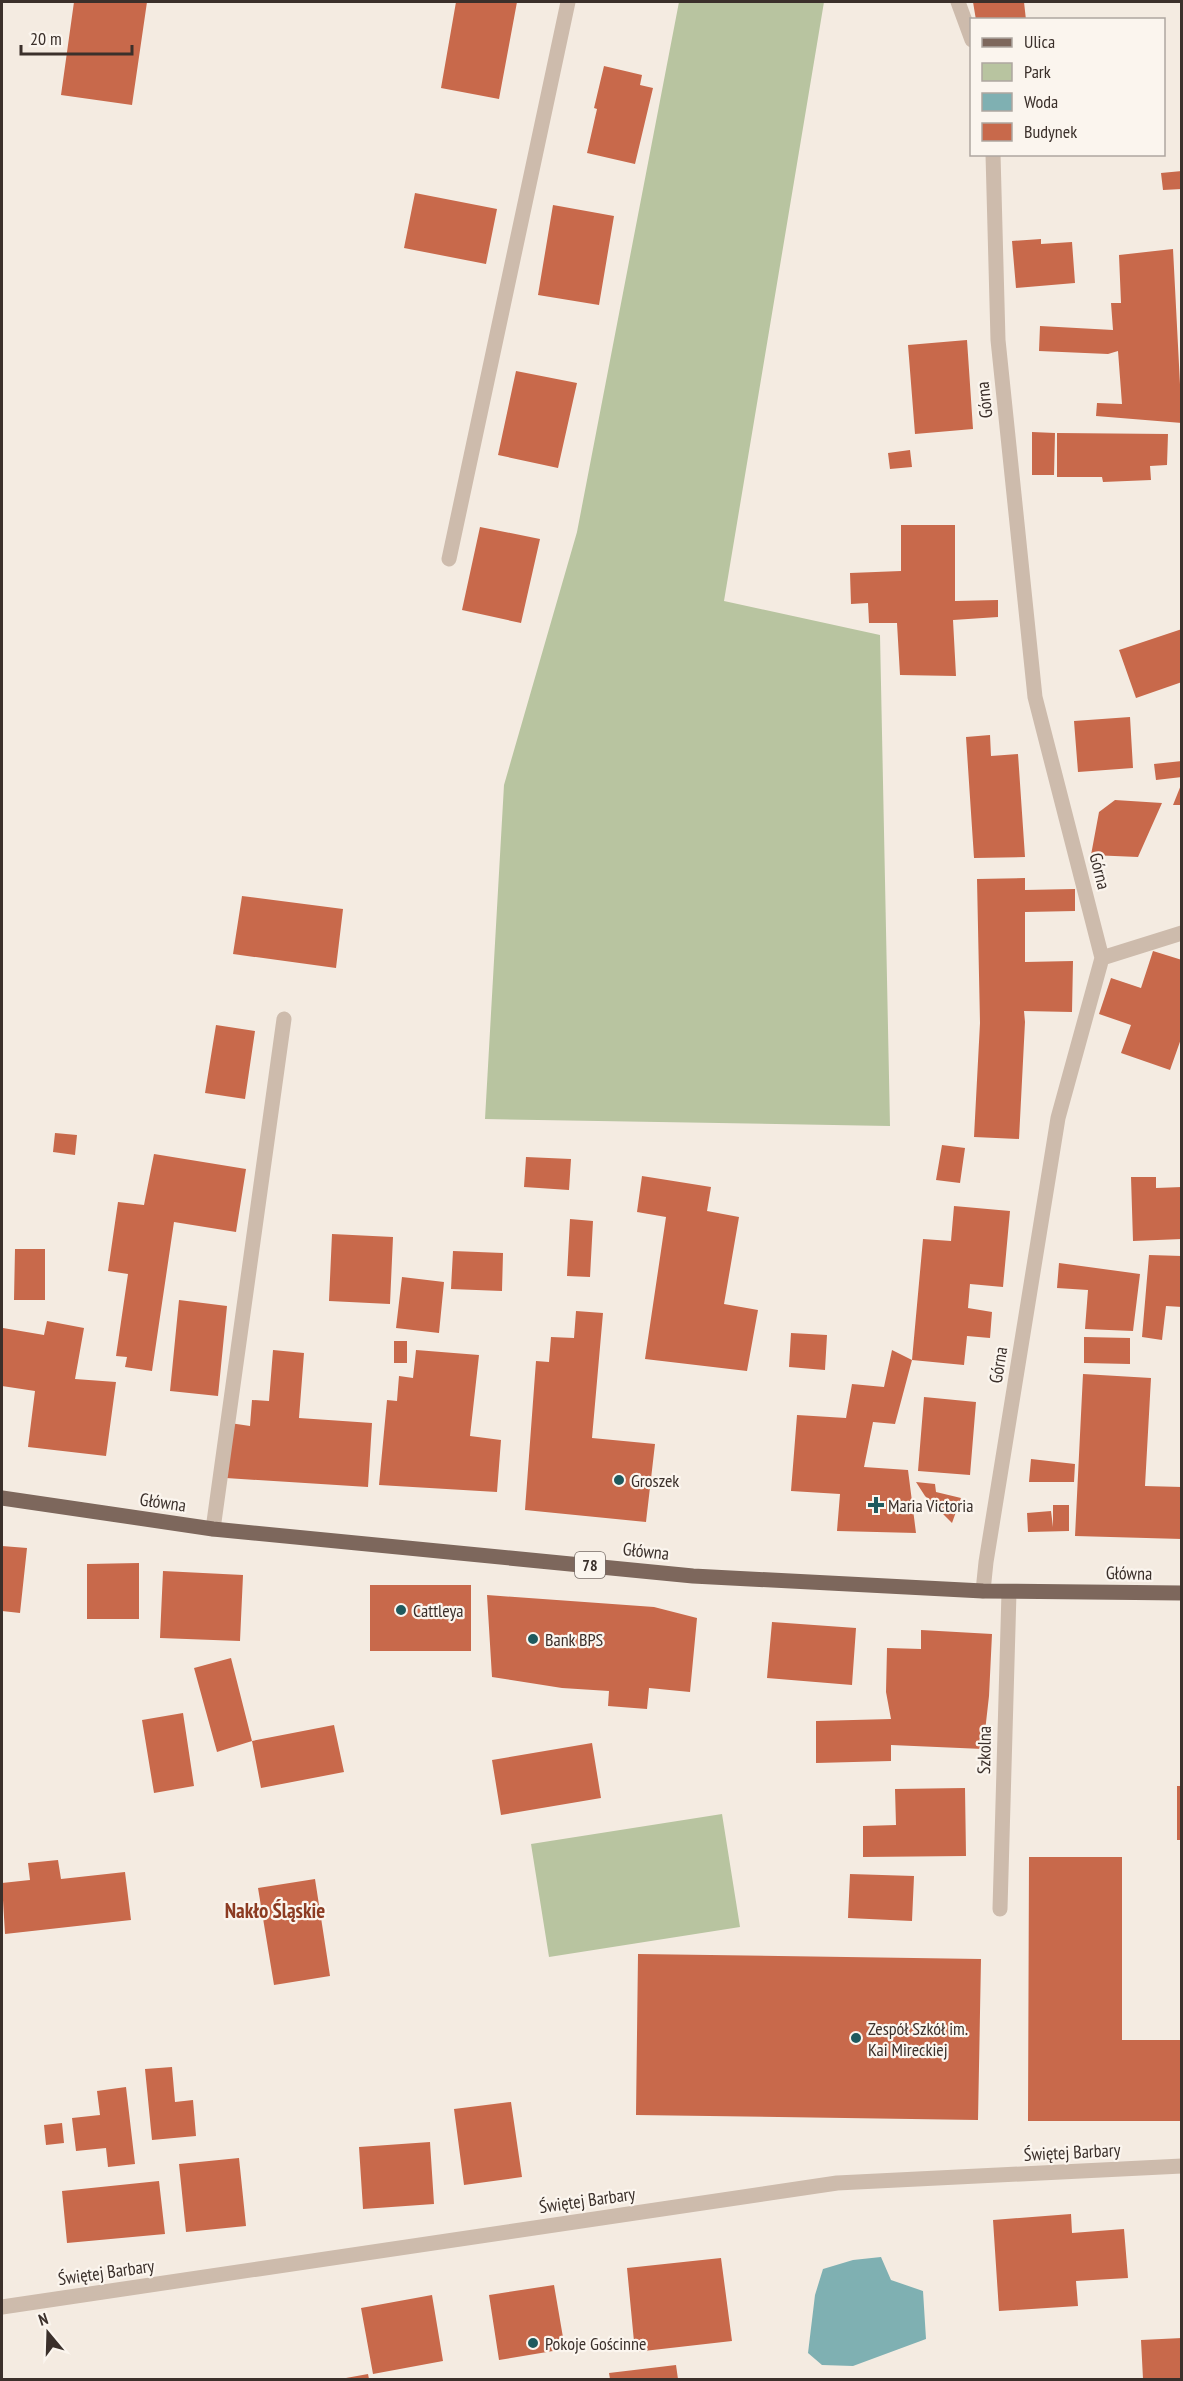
<svg xmlns="http://www.w3.org/2000/svg" width="1183" height="2381" font-family="'PT Sans Narrow',sans-serif">
	<rect width="100%" height="100%" fill="#f4ebe1"/>
	<path fill="#b8c4a0" d="M 679,2 L 824,2 L 724,601 L 880,635 L 890,1126 L 485,1119 L 504,785 L 577,532 Z
		M 722,1814 L 740,1927 L 549,1957 L 531,1844 Z"/>
	<path fill="#7fb0b2" d="M 881,2257 L 891,2280 L 923,2291 L 926,2339 L 853,2366 L 822,2365 L 808,2353 L 815,2295 L 823,2269 L 853,2260 Z"/>
	<path fill="#c8694b" d="M 74,2 L 147,2 L 132,105 L 61,95 Z
		M 456,2 L 517,2 L 499,99 L 441,88 Z
		M 973,2 L 1024,2 L 1026,20 L 976,20 Z
		M 604,66 L 642,75 L 640,85 L 653,88 L 635,164 L 587,153 L 597,109 L 594,108 Z
		M 1182,171 L 1182,189 L 1163,190 L 1161,173 Z
		M 415,193 L 497,209 L 486,264 L 404,248 Z
		M 553,205 L 614,216 L 599,305 L 538,295 Z
		M 1041,239 L 1041,244 L 1072,242 L 1075,283 L 1016,288 L 1012,241 Z
		M 1173,249 L 1182,423 L 1096,416 L 1097,403 L 1122,404 L 1118,351 L 1108,354 L 1039,351 L 1040,326 L 1113,330 L 1111,303 L 1121,303 L 1119,255 Z
		M 967,340 L 973,429 L 915,434 L 908,345 Z
		M 516,371 L 577,383 L 558,468 L 498,455 Z
		M 1032,432 L 1055,433 L 1054,475 L 1032,475 Z
		M 1057,433 L 1168,434 L 1167,465 L 1150,466 L 1151,480 L 1103,482 L 1102,477 L 1057,477 Z
		M 910,450 L 912,467 L 890,469 L 888,453 Z
		M 901,525 L 955,525 L 955,601 L 998,600 L 998,617 L 953,620 L 956,676 L 900,675 L 897,623 L 869,623 L 868,603 L 851,604 L 850,573 L 901,571 Z
		M 480,527 L 540,539 L 521,623 L 462,610 Z
		M 1182,629 L 1182,682 L 1136,698 L 1119,650 Z
		M 1130,717 L 1133,768 L 1078,772 L 1074,721 Z
		M 990,735 L 991,756 L 1018,754 L 1025,857 L 974,858 L 966,737 Z
		M 1182,761 L 1182,777 L 1156,780 L 1154,764 Z
		M 1181,785 L 1182,805 L 1173,805 Z
		M 1115,800 L 1162,803 L 1138,857 L 1091,855 L 1099,812 Z
		M 1025,878 L 1025,890 L 1075,889 L 1075,911 L 1025,912 L 1025,962 L 1073,961 L 1072,1012 L 1024,1011 L 1025,1022 L 1019,1139 L 974,1137 L 980,1023 L 977,879 Z
		M 242,896 L 343,909 L 336,968 L 233,954 Z
		M 1153,951 L 1182,960 L 1182,1036 L 1170,1070 L 1121,1053 L 1131,1025 L 1099,1014 L 1111,978 L 1141,988 Z
		M 216,1025 L 255,1031 L 245,1099 L 205,1093 Z
		M 55,1133 L 77,1135 L 75,1155 L 53,1152 Z
		M 942,1145 L 965,1148 L 960,1183 L 936,1180 Z
		M 154,1154 L 246,1169 L 236,1232 L 174,1222 L 152,1371 L 125,1367 L 127,1357 L 116,1356 L 128,1274 L 108,1271 L 118,1202 L 144,1205 Z
		M 526,1157 L 571,1159 L 569,1190 L 524,1187 Z
		M 642,1176 L 711,1187 L 707,1211 L 739,1217 L 724,1304 L 758,1310 L 747,1371 L 645,1359 L 666,1217 L 637,1212 Z
		M 1131,1177 L 1156,1177 L 1156,1188 L 1182,1187 L 1182,1239 L 1133,1241 Z
		M 954,1206 L 1010,1211 L 1003,1287 L 970,1284 L 968,1308 L 992,1312 L 990,1338 L 967,1336 L 964,1365 L 912,1360 L 923,1239 L 951,1241 Z
		M 570,1219 L 593,1221 L 590,1277 L 567,1276 Z
		M 332,1234 L 393,1237 L 390,1304 L 329,1301 Z
		M 15,1249 L 45,1249 L 45,1300 L 14,1300 Z
		M 453,1251 L 503,1253 L 502,1291 L 451,1289 Z
		M 1149,1255 L 1182,1256 L 1182,1307 L 1166,1306 L 1162,1340 L 1142,1337 Z
		M 1059,1263 L 1140,1274 L 1133,1331 L 1085,1329 L 1088,1290 L 1057,1288 Z
		M 402,1277 L 444,1282 L 439,1333 L 396,1328 Z
		M 179,1300 L 227,1306 L 218,1396 L 170,1391 Z
		M 576,1311 L 603,1313 L 592,1438 L 655,1444 L 646,1522 L 525,1510 L 536,1361 L 549,1362 L 551,1337 L 574,1338 Z
		M 47,1321 L 84,1328 L 75,1379 L 116,1382 L 106,1456 L 28,1447 L 35,1391 L 2,1386 L 3,1328 L 44,1335 Z
		M 791,1333 L 827,1335 L 825,1370 L 789,1367 Z
		M 1084,1337 L 1130,1338 L 1130,1364 L 1084,1363 Z
		M 394,1341 L 407,1341 L 407,1363 L 394,1363 Z
		M 273,1350 L 304,1353 L 299,1418 L 372,1423 L 368,1487 L 226,1478 L 230,1423 L 250,1426 L 252,1400 L 269,1401 Z
		M 416,1350 L 479,1355 L 470,1436 L 501,1440 L 497,1492 L 379,1485 L 387,1400 L 397,1401 L 399,1376 L 413,1378 Z
		M 892,1350 L 912,1360 L 895,1424 L 873,1422 L 864,1467 L 908,1470 L 916,1533 L 837,1531 L 840,1494 L 791,1491 L 797,1415 L 846,1418 L 852,1384 L 884,1387 Z
		M 1083,1374 L 1151,1378 L 1145,1486 L 1182,1487 L 1182,1539 L 1075,1536 Z
		M 924,1397 L 976,1402 L 970,1475 L 918,1471 Z
		M 1031,1459 L 1075,1464 L 1074,1482 L 1029,1482 Z
		M 916,1482 L 935,1484 L 936,1492 L 961,1498 L 952,1523 L 925,1496 Z
		M 1053,1505 L 1069,1505 L 1069,1531 L 1028,1532 L 1027,1513 L 1051,1511 L 1053,1527 Z
		M 2,1546 L 27,1548 L 20,1613 L 2,1611 Z
		M 139,1563 L 139,1619 L 87,1619 L 87,1564 Z
		M 163,1571 L 243,1575 L 240,1641 L 160,1638 Z
		M 370,1585 L 471,1585 L 471,1651 L 370,1651 Z
		M 487,1595 L 654,1607 L 697,1618 L 690,1692 L 649,1688 L 647,1709 L 608,1706 L 609,1691 L 562,1688 L 492,1677 Z
		M 772,1622 L 856,1628 L 852,1685 L 767,1678 Z
		M 921,1630 L 992,1634 L 989,1696 L 983,1749 L 891,1745 L 891,1761 L 816,1763 L 816,1721 L 891,1719 L 886,1692 L 887,1648 L 921,1649 Z
		M 231,1658 L 252,1741 L 217,1752 L 194,1668 Z
		M 183,1713 L 194,1786 L 154,1793 L 142,1720 Z
		M 334,1725 L 344,1772 L 261,1788 L 252,1741 Z
		M 592,1743 L 601,1798 L 501,1815 L 492,1760 Z
		M 1177,1786 L 1182,1786 L 1182,1840 L 1177,1840 Z
		M 965,1788 L 966,1856 L 863,1857 L 863,1826 L 896,1825 L 895,1789 Z
		M 1029,1857 L 1122,1857 L 1122,2040 L 1182,2040 L 1182,2121 L 1028,2121 Z
		M 58,1860 L 61,1879 L 125,1872 L 131,1920 L 5,1934 L 2,1883 L 30,1880 L 28,1863 Z
		M 850,1874 L 914,1876 L 912,1921 L 848,1918 Z
		M 315,1879 L 330,1976 L 274,1985 L 258,1888 Z
		M 638,1954 L 981,1959 L 978,2120 L 636,2115 Z
		M 172,2067 L 175,2102 L 193,2100 L 196,2136 L 152,2140 L 145,2069 Z
		M 126,2087 L 135,2164 L 108,2167 L 106,2148 L 76,2151 L 72,2118 L 100,2115 L 97,2091 Z
		M 511,2102 L 522,2177 L 464,2185 L 454,2109 Z
		M 62,2123 L 64,2143 L 46,2145 L 44,2125 Z
		M 430,2142 L 434,2204 L 363,2209 L 359,2147 Z
		M 239,2158 L 246,2226 L 186,2232 L 179,2164 Z
		M 159,2181 L 165,2234 L 67,2243 L 62,2191 Z
		M 1071,2214 L 1072,2233 L 1124,2229 L 1128,2278 L 1076,2281 L 1078,2306 L 999,2311 L 993,2220 Z
		M 721,2258 L 732,2341 L 635,2352 L 627,2268 Z
		M 554,2285 L 565,2349 L 499,2360 L 489,2295 Z
		M 432,2295 L 443,2361 L 373,2374 L 361,2308 Z
		M 1182,2338 L 1182,2379 L 1143,2379 L 1141,2340 Z
		M 676,2365 L 678,2379 L 610,2379 L 609,2373 Z
		M 368,2374 L 369,2379 L 347,2379 L 346,2378 Z"/>
	<g fill="none" stroke-linecap="round" stroke-linejoin="round">
		<path stroke="#cdbbac" stroke-width="15" d="M 449,559 L 568,2
			M 213,1529 L 284,1019"/>
		<path stroke="#cdbbac" stroke-width="15" d="M 958,2 L 972,40
			M 1102,958 L 1182,933
			M 983,1591 L 986,1562 L 1058,1118 L 1102,958 L 1035,697 L 998,340 L 993,154
			M 1000,1909 L 1009,1592
			M 2,2307 L 837,2183 L 1182,2166"/>
		<path stroke="#7d675c" stroke-width="15" d="M 2,1498 L 213,1529 L 693,1576 L 983,1591 L 1182,1593"/>
	</g>
	<g fill="#1f5a5e" stroke="#fbf5ee" stroke-width="2">
		<circle cx="619" cy="1480" r="6"/>
		<path d="M873 1496h6v6h6v6h-6v6h-6v-6h-6v-6h6z"/>
		<circle cx="401" cy="1610" r="6"/>
		<circle cx="533" cy="1639" r="6"/>
		<circle cx="856" cy="2038" r="6"/>
		<circle cx="533" cy="2343" r="6"/>
	</g>
	<g text-anchor="middle" dominant-baseline="central" stroke-width="4.5" stroke-linejoin="round" paint-order="stroke">
		<rect fill="#fbf5ee" stroke="#756b66" stroke-width="1.5" x="575" y="1552" width="30" height="26" rx="4.5"/>
		<g font-size="16" font-weight="bold" fill="#3b302b">
			<text x="590" y="1565">78</text>
		</g>
		<g font-size="18" fill="#3b302b" stroke="#fbf5ee">
			<text transform="translate(984 400) rotate(-96)">Górna</text>
			<text transform="translate(1100 871) rotate(76)">Górna</text>
			<text transform="translate(998 1365) rotate(-81)">Górna</text>
			<text transform="translate(163 1502) rotate(8)">Główna</text>
			<text transform="translate(646 1551) rotate(6)">Główna</text>
			<text transform="translate(1129 1573) rotate(1)">Główna</text>
			<text transform="translate(984 1750) rotate(-89)">Szkolna</text>
			<text transform="translate(1072 2152) rotate(-3)">Świętej Barbary</text>
			<text transform="translate(587 2200) rotate(-8)">Świętej Barbary</text>
			<text transform="translate(106 2272) rotate(-8)">Świętej Barbary</text>
		</g>
		<g font-size="18" fill="#3b302b" stroke="#fbf5ee" text-anchor="start">
			<text x="631" y="1480">Groszek</text>
			<text x="888" y="1505">Maria Victoria</text>
			<text x="413" y="1610">Cattleya</text>
			<text x="545" y="1639">Bank BPS</text>
			<text x="868" y="2028">Zespół Szkół im.<tspan x="868" dy="21">Kai Mireckiej</tspan></text>
			<text x="545" y="2343">Pokoje Gościnne</text>
		</g>
		<g font-size="21" font-weight="bold" fill="#8c3b22" stroke="#fbf5ee">
			<text x="275" y="1910">Nakło Śląskie</text>
		</g>
	</g>
	<rect width="1183" height="2381" fill="none" stroke="#3b302b" stroke-width="6"/>
	<rect x="970" y="18" width="195" height="138" fill="#fbf5ee" stroke="#aea6a0" stroke-width="1.5"/>
	<rect x="982" y="38" width="30" height="9" fill="#7d675c" stroke="#aea6a0" stroke-width="1.5"/>
	<text x="1024" y="48" font-size="18" fill="#3b302b">Ulica</text>
	<rect x="982" y="63" width="30" height="18" fill="#b8c4a0" stroke="#aea6a0" stroke-width="1.5"/>
	<text x="1024" y="78" font-size="18" fill="#3b302b">Park</text>
	<rect x="982" y="93" width="30" height="18" fill="#7fb0b2" stroke="#aea6a0" stroke-width="1.5"/>
	<text x="1024" y="108" font-size="18" fill="#3b302b">Woda</text>
	<rect x="982" y="123" width="30" height="18" fill="#c8694b" stroke="#aea6a0" stroke-width="1.5"/>
	<text x="1024" y="138" font-size="18" fill="#3b302b">Budynek</text>
	<g transform="translate(48 2333) rotate(341)" stroke="#fbf5ee" stroke-width="4.5" paint-order="stroke">
	<path d="M0-4.5L10 22L0 15L-10 22Z" fill="#3b302b"/>
	<text y="-9" font-size="16" font-weight="bold" text-anchor="middle" fill="#3b302b">N</text>
	</g>
	<path d="M21 45v9h111v-9" fill="none" stroke="#3b302b" stroke-width="3"/>
	<text x="30" y="45" font-size="18" fill="#3b302b" stroke="#fbf5ee" stroke-width="4.5" paint-order="stroke">20 m</text>
</svg>
